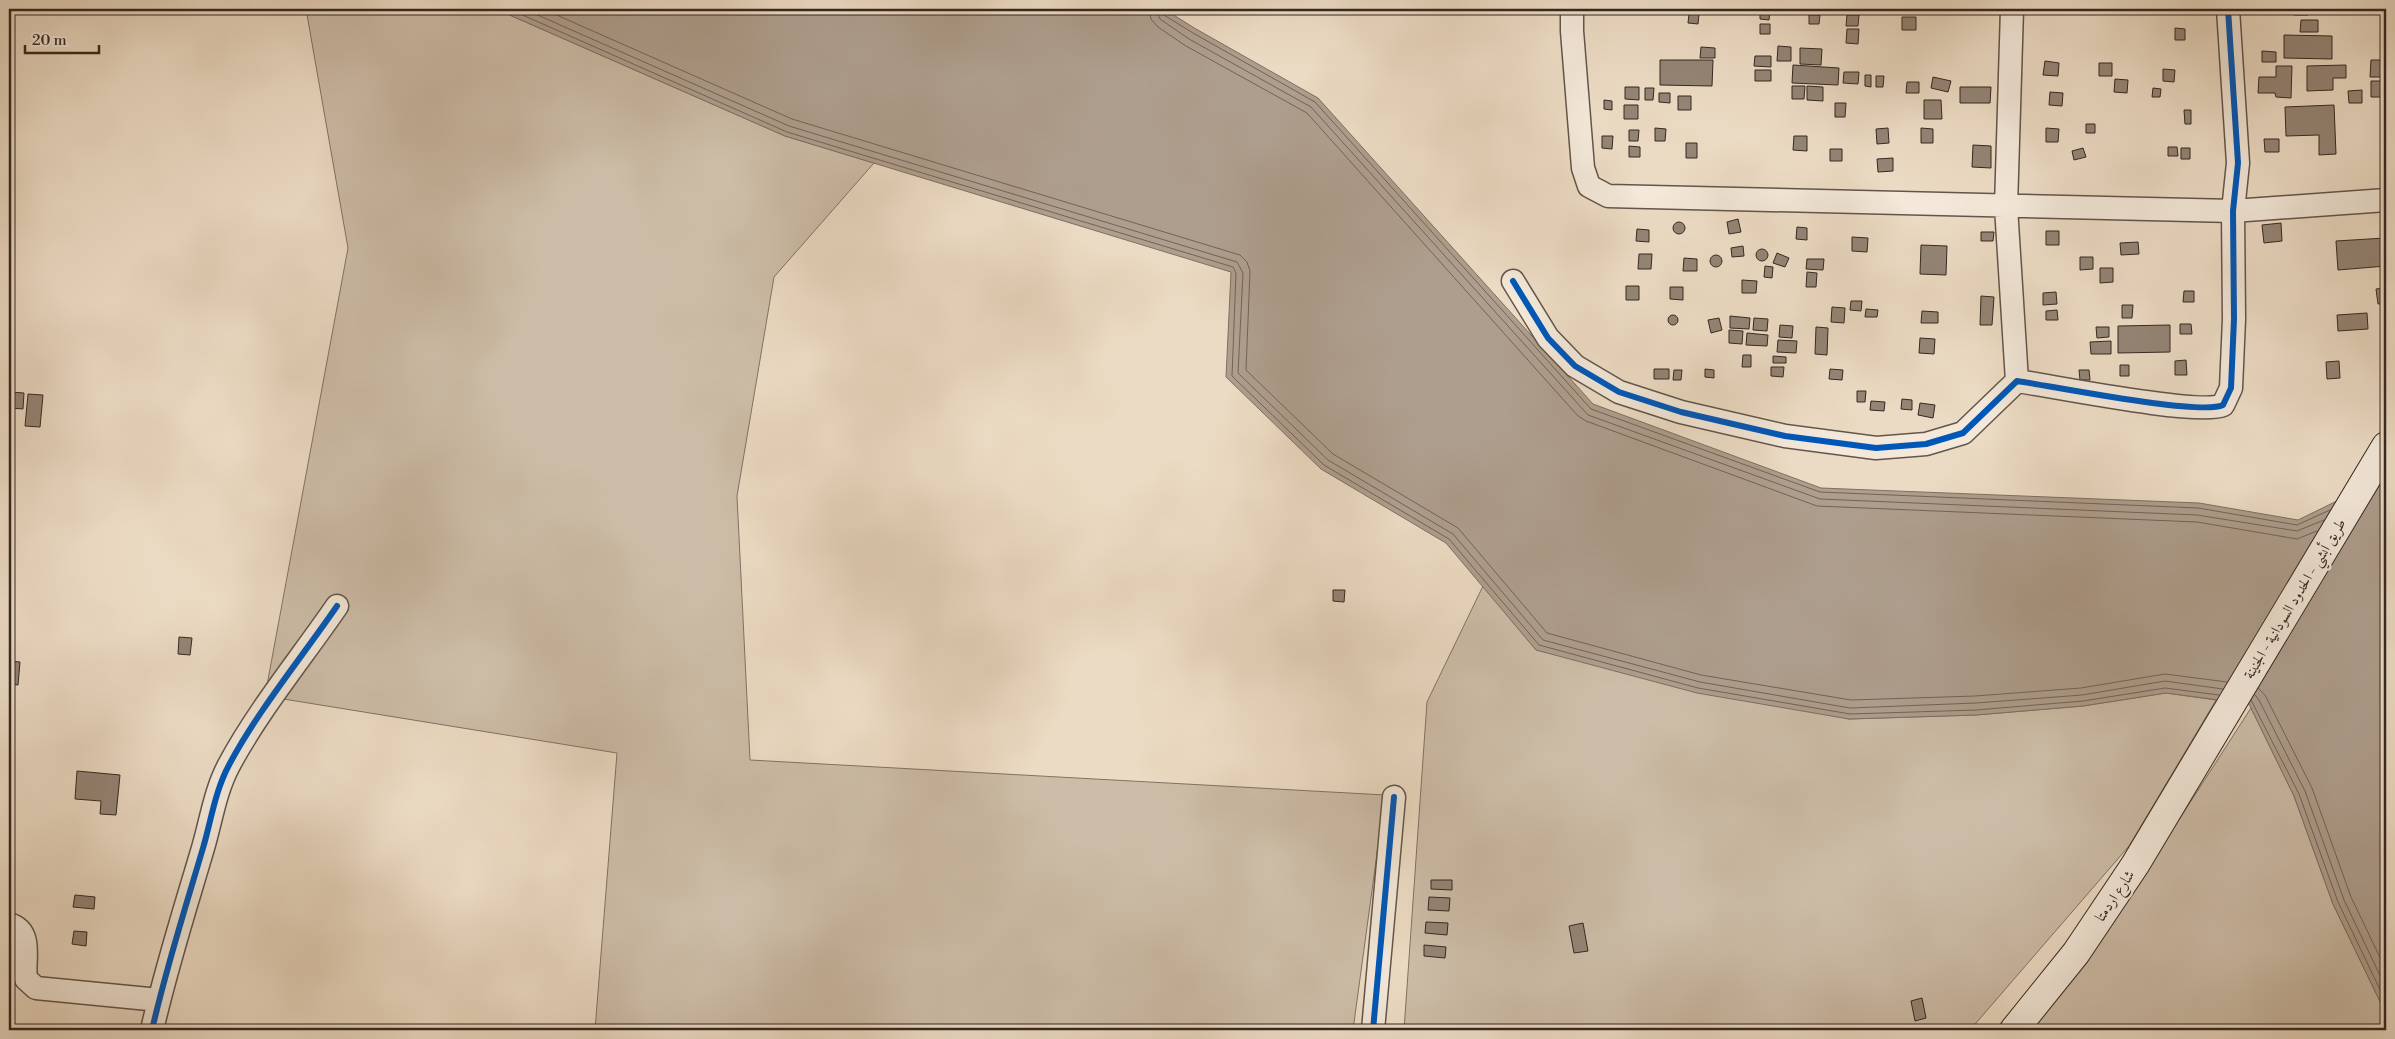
<svg xmlns="http://www.w3.org/2000/svg" width="2395" height="1039" font-family="'Libre Bodoni',Amiri,serif">
	<rect width="100%" height="100%" fill="#ecdbc4"/>
	<filter id="stains"><feTurbulence type="fractalNoise" baseFrequency=".004" numOctaves="4"/><feColorMatrix values="0 0 0 0 .2 0 0 0 0 .09 0 0 0 0 .02 0 0 0 .5 -.17"/></filter>
	<radialGradient id="worn" r=".72"><stop offset=".6" stop-color="#630" stop-opacity="0"/><stop offset="1" stop-color="#630" stop-opacity=".3"/></radialGradient>
	<path fill="#cdbda8" stroke="#817264" d="M 306,9 L 496,9 L 785,136 L 874,163 L 774,277 L 737,496 L 750,760 L 1385,795 L 1353,1030 L 595,1030 L 617,753 L 265,696 L 348,248 Z
		M 1483,586 L 1536,650 L 1849,719 L 1976,715 L 2083,706 L 2166,693 L 2216,700 L 2129,846 L 1970,1030 L 1404,1030 L 1427,702 Z
		M 2251,708 L 2294,796 L 2333,904 L 2386,1014 L 2386,1030 L 2032,1030 L 2115,919 Z"/>
	<path fill="#ae9e8d" stroke="#7e6f62" d="M 496,9 L 1164,9 L 1196,29 L 1318,98 L 1593,404 L 1821,488 L 2199,503 L 2298,520 L 2386,477 L 2386,1014 L 2333,904 L 2294,796 L 2249,704 L 2166,693 L 2083,706 L 1976,715 L 1849,719 L 1697,693 L 1536,650 L 1446,543 L 1321,469 L 1226,377 L 1231,272 L 785,136 Z"/>
	<g fill="none" stroke-linecap="round" stroke-linejoin="round">
		<path stroke="#726357" stroke-width="1" d="M 509,9 L 787,132 L 1233,267 L 1236,273 L 1232,376 L 1324,465 L 1449,539 L 1539,645 L 1698,688 L 1850,714 L 1976,710 L 2083,701 L 2165,688 L 2219,695
			M 524,9 L 789,126 L 1237,262 L 1243,273 L 1238,373 L 1328,460 L 1453,534 L 1543,640 L 1700,682 L 1850,708 L 1976,703 L 2082,695 L 2165,681 L 2223,689
			M 543,9 L 792,119 L 1240,255 L 1247,262 L 1250,271 L 1246,370 L 1333,454 L 1458,528 L 1547,633 L 1701,675 L 1851,700 L 1975,696 L 2081,688 L 2165,674 L 2227,682
			M 1149,9 L 1151,19 L 1158,27 L 1186,46 L 1307,113 L 1578,416 L 1586,421 L 1817,506 L 2197,522 L 2297,539 L 2317,531
			M 1156,9 L 1160,19 L 1189,39 L 1311,107 L 1588,415 L 1820,499 L 2197,515 L 2297,531 L 2324,520
			M 1163,9 L 1164,15 L 1193,33 L 1315,102 L 1591,409 L 1820,492 L 2198,508 L 2297,525 L 2330,510
			M 2258,688 L 2265,695 L 2312,788 L 2351,897 L 2386,970
			M 2255,695 L 2259,700 L 2305,791 L 2344,900 L 2386,988
			M 2251,700 L 2299,794 L 2338,902 L 2386,1002"/>
	</g>
	<path fill="#948576" stroke="#352821" d="M 1760,9 L 1770,9 L 1769,20 L 1760,19 Z
		M 2294,9 L 2308,9 L 2308,15 L 2294,15 Z
		M 1689,14 L 1699,14 L 1698,24 L 1688,23 Z
		M 1809,15 L 1820,15 L 1819,24 L 1809,24 Z
		M 1847,15 L 1859,15 L 1858,26 L 1846,26 Z
		M 1902,17 L 1916,17 L 1916,30 L 1902,30 Z
		M 2301,20 L 2318,20 L 2318,32 L 2300,32 Z
		M 1760,24 L 1770,24 L 1770,34 L 1760,34 Z
		M 2175,28 L 2185,29 L 2185,40 L 2175,40 Z
		M 1847,29 L 1859,29 L 1858,44 L 1846,43 Z
		M 2284,35 L 2332,36 L 2332,59 L 2284,58 Z
		M 1778,46 L 1791,47 L 1791,61 L 1777,61 Z
		M 1701,47 L 1715,48 L 1715,58 L 1700,58 Z
		M 1800,48 L 1822,49 L 1821,65 L 1800,64 Z
		M 2262,51 L 2276,52 L 2276,62 L 2262,62 Z
		M 1755,56 L 1771,56 L 1771,67 L 1754,66 Z
		M 1660,60 L 1713,60 L 1712,86 L 1660,85 Z
		M 2371,60 L 2384,60 L 2383,77 L 2370,77 Z
		M 2045,61 L 2059,63 L 2058,76 L 2043,75 Z
		M 2099,63 L 2112,63 L 2112,76 L 2099,76 Z
		M 1793,65 L 1839,68 L 1838,85 L 1792,83 Z
		M 2346,65 L 2346,78 L 2333,78 L 2333,90 L 2307,91 L 2307,66 Z
		M 2276,66 L 2292,66 L 2291,98 L 2276,97 L 2275,93 L 2258,93 L 2259,77 L 2276,77 Z
		M 2163,69 L 2175,70 L 2174,82 L 2163,81 Z
		M 1755,70 L 1771,70 L 1771,81 L 1755,81 Z
		M 1844,72 L 1859,72 L 1858,84 L 1843,83 Z
		M 1865,75 L 1871,75 L 1871,87 L 1865,86 Z
		M 1876,76 L 1884,76 L 1883,87 L 1876,87 Z
		M 1933,77 L 1951,81 L 1948,92 L 1931,88 Z
		M 2115,79 L 2128,80 L 2127,93 L 2114,92 Z
		M 2371,81 L 2385,81 L 2385,97 L 2371,97 Z
		M 1907,82 L 1919,82 L 1919,93 L 1906,93 Z
		M 1792,86 L 1805,86 L 1804,99 L 1792,99 Z
		M 1807,86 L 1823,87 L 1823,101 L 1807,100 Z
		M 1625,87 L 1639,87 L 1639,100 L 1625,99 Z
		M 1960,87 L 1991,87 L 1990,103 L 1960,103 Z
		M 1645,88 L 1654,88 L 1653,100 L 1645,100 Z
		M 2153,88 L 2161,89 L 2160,97 L 2152,97 Z
		M 2362,90 L 2362,103 L 2349,103 L 2348,91 Z
		M 2050,92 L 2063,93 L 2062,106 L 2049,105 Z
		M 1659,93 L 1670,93 L 1670,103 L 1659,102 Z
		M 1678,96 L 1691,96 L 1691,110 L 1678,110 Z
		M 1604,100 L 1612,101 L 1612,110 L 1604,109 Z
		M 1924,100 L 1941,100 L 1942,119 L 1924,119 Z
		M 1835,103 L 1846,103 L 1845,117 L 1835,117 Z
		M 1624,105 L 1638,105 L 1638,119 L 1624,119 Z
		M 2334,105 L 2336,154 L 2319,155 L 2319,135 L 2286,136 L 2285,107 Z
		M 2184,110 L 2191,110 L 2191,124 L 2185,124 Z
		M 2086,124 L 2095,124 L 2095,133 L 2086,133 Z
		M 1655,128 L 1666,129 L 1665,141 L 1655,141 Z
		M 1888,128 L 1889,143 L 1877,144 L 1876,129 Z
		M 1921,128 L 1933,129 L 1933,143 L 1921,143 Z
		M 2046,128 L 2059,129 L 2058,142 L 2046,142 Z
		M 1629,130 L 1639,130 L 1638,141 L 1629,141 Z
		M 1602,136 L 1613,136 L 1612,149 L 1602,148 Z
		M 1794,136 L 1807,136 L 1807,151 L 1793,150 Z
		M 2264,139 L 2279,139 L 2279,152 L 2265,152 Z
		M 1686,143 L 1697,143 L 1697,158 L 1686,158 Z
		M 1973,145 L 1991,146 L 1991,168 L 1972,167 Z
		M 1629,146 L 1640,147 L 1640,157 L 1629,157 Z
		M 2168,147 L 2177,147 L 2178,156 L 2168,156 Z
		M 2083,148 L 2086,157 L 2074,160 L 2072,151 Z
		M 2181,148 L 2190,148 L 2190,159 L 2181,159 Z
		M 1830,149 L 1842,149 L 1842,161 L 1830,161 Z
		M 1893,158 L 1893,171 L 1878,172 L 1877,159 Z
		M 1738,219 L 1741,232 L 1729,234 L 1727,222 Z
		M1673 228a6 6 0 1 1 12 0a6 6 0 1 1-12 0Z
		M 2281,223 L 2282,241 L 2264,243 L 2262,225 Z
		M 1797,227 L 1807,228 L 1807,240 L 1796,239 Z
		M 1637,229 L 1649,230 L 1649,242 L 1636,241 Z
		M 2046,231 L 2059,231 L 2059,245 L 2046,245 Z
		M 1981,232 L 1994,232 L 1993,241 L 1981,241 Z
		M 1852,237 L 1868,238 L 1867,252 L 1852,251 Z
		M 2385,238 L 2386,266 L 2338,270 L 2336,241 Z
		M 2138,242 L 2139,254 L 2121,255 L 2120,243 Z
		M 1921,245 L 1947,246 L 1946,275 L 1920,274 Z
		M 1743,246 L 1744,256 L 1732,257 L 1731,248 Z
		M1756 255a6 6 0 1 1 12 0a6 6 0 1 1-12 0Z
		M 1777,253 L 1789,258 L 1785,267 L 1773,263 Z
		M 1639,254 L 1652,254 L 1651,269 L 1638,269 Z
		M1710 261a6 6 0 1 1 12 0a6 6 0 1 1-12 0Z
		M 2080,257 L 2093,257 L 2093,269 L 2080,270 Z
		M 1684,258 L 1697,259 L 1697,271 L 1683,271 Z
		M 1807,259 L 1824,259 L 1823,270 L 1806,269 Z
		M 1765,266 L 1773,267 L 1772,278 L 1764,277 Z
		M 2100,268 L 2113,268 L 2113,282 L 2100,283 Z
		M 1807,272 L 1817,273 L 1816,287 L 1806,287 Z
		M 1742,280 L 1757,281 L 1756,293 L 1742,293 Z
		M 1626,286 L 1639,286 L 1639,300 L 1626,300 Z
		M 1670,287 L 1683,287 L 1683,300 L 1670,299 Z
		M 2386,288 L 2386,303 L 2378,304 L 2376,289 Z
		M 2184,291 L 2194,291 L 2194,302 L 2183,302 Z
		M 2056,292 L 2057,304 L 2043,305 L 2043,293 Z
		M 1981,296 L 1994,297 L 1992,325 L 1980,325 Z
		M 1851,301 L 1862,301 L 1861,311 L 1850,310 Z
		M 2122,305 L 2133,305 L 2132,318 L 2122,318 Z
		M 1832,307 L 1845,308 L 1844,323 L 1831,322 Z
		M 1866,309 L 1878,310 L 1877,317 L 1865,317 Z
		M 2057,310 L 2058,320 L 2046,320 L 2046,311 Z
		M 1922,311 L 1938,312 L 1938,323 L 1921,323 Z
		M 2367,313 L 2368,329 L 2338,331 L 2337,315 Z
		M1668 320a5 5 0 1 1 10 0a5 5 0 1 1-10 0Z
		M 1730,316 L 1750,318 L 1749,329 L 1730,328 Z
		M 1719,318 L 1722,330 L 1711,333 L 1708,320 Z
		M 1754,318 L 1768,319 L 1767,331 L 1753,330 Z
		M 2180,324 L 2191,324 L 2192,334 L 2180,334 Z
		M 1780,325 L 1793,326 L 1792,338 L 1779,337 Z
		M 2170,325 L 2170,352 L 2118,353 L 2118,326 Z
		M 1816,327 L 1828,328 L 1827,355 L 1815,354 Z
		M 2096,327 L 2109,327 L 2109,337 L 2097,338 Z
		M 1729,330 L 1743,331 L 1742,344 L 1729,343 Z
		M 1747,333 L 1768,335 L 1767,346 L 1746,345 Z
		M 1920,338 L 1935,339 L 1934,354 L 1919,353 Z
		M 1778,340 L 1797,341 L 1796,353 L 1777,352 Z
		M 2111,341 L 2111,354 L 2091,354 L 2090,342 Z
		M 1743,355 L 1751,355 L 1751,367 L 1742,367 Z
		M 1773,356 L 1786,357 L 1786,363 L 1773,363 Z
		M 2186,360 L 2187,375 L 2175,375 L 2175,361 Z
		M 2339,361 L 2340,378 L 2327,379 L 2326,362 Z
		M 2120,365 L 2129,365 L 2129,376 L 2120,376 Z
		M 1771,367 L 1784,367 L 1783,377 L 1771,376 Z
		M 1654,369 L 1669,369 L 1669,379 L 1654,379 Z
		M 1705,369 L 1714,370 L 1714,378 L 1705,377 Z
		M 1830,369 L 1843,370 L 1842,380 L 1829,379 Z
		M 1674,370 L 1682,370 L 1681,380 L 1673,380 Z
		M 2079,370 L 2089,370 L 2090,380 L 2080,380 Z
		M 1857,391 L 1866,391 L 1865,402 L 1857,402 Z
		M 11,392 L 24,393 L 23,409 L 10,408 Z
		M 28,394 L 43,395 L 40,427 L 25,426 Z
		M 1902,399 L 1912,400 L 1912,410 L 1901,409 Z
		M 1871,401 L 1885,402 L 1884,411 L 1870,410 Z
		M 1920,403 L 1935,405 L 1933,418 L 1918,415 Z
		M 1333,590 L 1345,590 L 1344,602 L 1333,601 Z
		M 179,637 L 192,638 L 190,655 L 178,654 Z
		M 9,661 L 20,662 L 18,685 L 9,684 Z
		M 77,771 L 120,775 L 116,815 L 100,814 L 101,801 L 75,799 Z
		M 1431,880 L 1452,880 L 1452,890 L 1431,889 Z
		M 75,895 L 95,897 L 94,909 L 73,907 Z
		M 1429,897 L 1450,898 L 1449,911 L 1428,910 Z
		M 1426,922 L 1448,923 L 1447,935 L 1425,933 Z
		M 1583,923 L 1588,951 L 1574,953 L 1569,926 Z
		M 74,931 L 87,932 L 86,946 L 72,944 Z
		M 1424,945 L 1446,947 L 1445,958 L 1424,956 Z
		M 1922,998 L 1926,1018 L 1915,1021 L 1911,1001 Z"/>
	<g fill="none" stroke-linecap="round" stroke-linejoin="round">
		<defs>
			<path id="minor" d="M 1572,9 L 1572,31 L 1583,168 L 1589,186 L 1608,196 L 2233,211 L 2386,200
				M 2012,9 L 2006,207 L 2017,381
				M 1513,281 L 1548,338 L 1575,366 L 1619,392 L 1681,412 L 1785,436 L 1876,448 L 1926,444 L 1963,433 L 2017,381 C 2052,386 2200,416 2223,405 L 2231,388 L 2234,319 L 2233,211 L 2238,163 L 2228,9
				M 9,924 C 34,932 23,959 26,979 L 36,988 L 159,1000
				M 152,1030 C 166,968 185,909 203,848 C 211,821 215,791 229,765 C 257,712 302,657 337,606
				M 1373,1030 L 1394,797"/>
			<path id="secondary" d="M 2014,1030 L 2076,953 L 2135,865 L 2386,446"/>
		</defs>
		<use href="#minor" stroke="#63554a" stroke-width="25"/>
		<use href="#secondary" stroke="#352821" stroke-width="30"/>
		<use href="#minor" stroke="#f3e8d9" stroke-width="22"/>
		<use href="#secondary" stroke="#f3e8d9" stroke-width="28"/>
		<defs>
			<path id="cycleway" d="M 1513,281 L 1548,338 L 1575,366 L 1619,392 L 1681,412 L 1785,436 L 1876,448 L 1926,444 L 1963,433 L 2017,381 C 2052,386 2200,416 2223,405 L 2231,388 L 2234,319 L 2233,211 L 2238,163 L 2228,9
				M 152,1030 C 166,968 185,909 203,848 C 211,821 215,791 229,765 C 257,712 302,657 337,606
				M 1373,1030 L 1394,797"/>
		</defs>
		<use href="#cycleway" stroke="#f3e8d9" stroke-width="9"/>
		<use href="#cycleway" stroke="#0057b8" stroke-width="6"/>
	</g>
	<g text-anchor="middle" dominant-baseline="central" stroke-width="4.5" stroke-linejoin="round" paint-order="stroke">
		<g font-size="15" fill="#352821" stroke="#f3e8d9">
			<text transform="translate(2295 599) rotate(-59)">طريق أبشي - الحدود السودانية - الجنينة</text>
			<text transform="translate(2115 896) rotate(-56)">شارع اردمتا</text>
		</g>
	</g>
	<rect width="2395" height="1039" fill="none" stroke="#ecdbc4" stroke-width="30"/>
	<rect x="10" y="10" width="2375" height="1019" fill="none" stroke="#352821" stroke-width="2.5"/>
	<rect x="15" y="15" width="2365" height="1009" fill="none" stroke="#352821"/>
	<path d="M25 45v8h74v-8" fill="none" stroke="#352821" stroke-width="2.5"/>
	<text x="32" y="45" font-size="15" fill="#352821" stroke="#f3e8d9" stroke-width="4" paint-order="stroke">20 m</text>
	<rect width="100%" height="100%" filter="url(#stains)"/>
	<rect width="100%" height="100%" fill="url(#worn)"/>
</svg>
